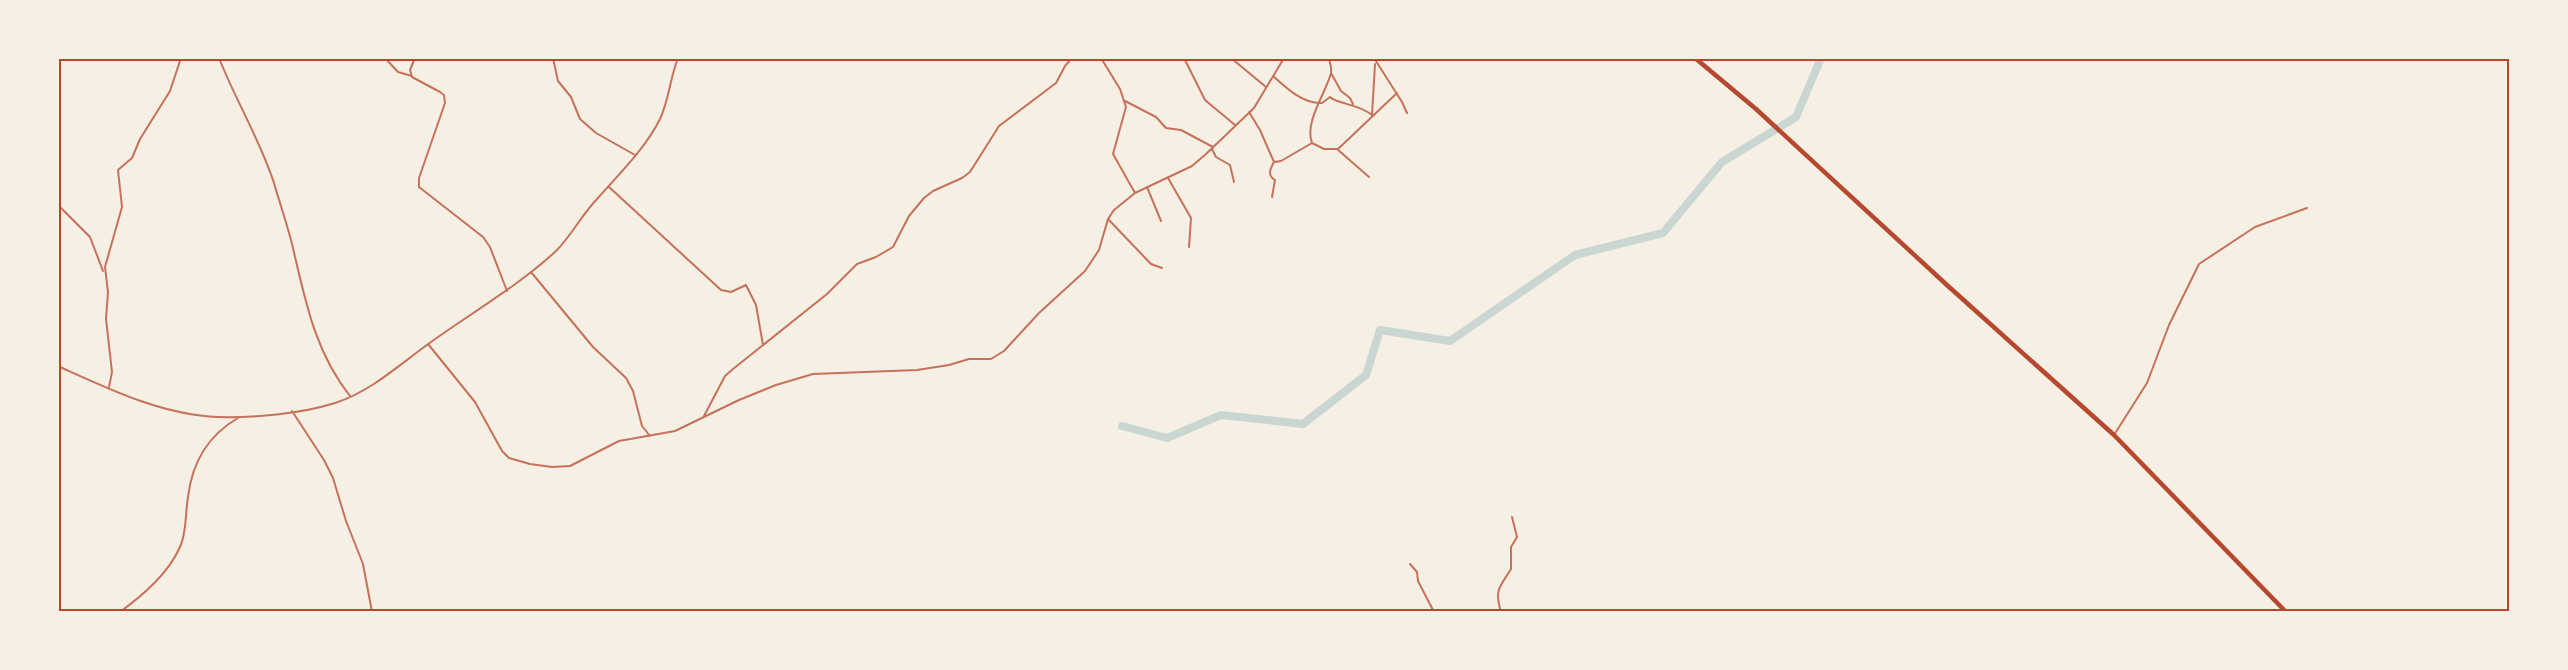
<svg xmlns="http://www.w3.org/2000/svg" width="2568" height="670" font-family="'Open Sans',sans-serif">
	<rect width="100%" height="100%" fill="#f6efe4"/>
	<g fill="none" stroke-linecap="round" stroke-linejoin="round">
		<path stroke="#c9d6d2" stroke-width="8" d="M 1122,426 L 1167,438 L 1221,415 L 1303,424 L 1366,375 L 1380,330 L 1450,341 L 1575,255 L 1663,233 L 1722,162 L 1796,117 L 1821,58"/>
		<path stroke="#c5725c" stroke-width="2" d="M 219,58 C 236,101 260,140 274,183 C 280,204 287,224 292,244 C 305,298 314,351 350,396
			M 385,58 L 398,72 L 412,76
			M 415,58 L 410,70 L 412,77 L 440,92 L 444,95 L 445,103 L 419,178 L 419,187 L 483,237 L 490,247 L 507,291
			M 553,58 L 558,81 L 571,97 L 580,119 L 596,133 L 635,155
			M 1101,58 L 1120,89 L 1126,107 L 1113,154 L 1135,193
			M 1184,58 L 1205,100 L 1235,125
			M 1231,58 L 1266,87
			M 1374,58 L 1402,102 L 1407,113
			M 1331,73 L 1341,91 L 1350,98 L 1353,104
			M 1273,76 C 1286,88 1303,104 1322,103 L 1330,97 C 1337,104 1359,104 1372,115
			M 1125,101 L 1156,117 L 1166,128 L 1181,130 L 1213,147
			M 1249,112 L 1260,130 L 1274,162 L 1281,161 L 1312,143 L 1324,149 L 1337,149 L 1369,177
			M 1372,115 L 1375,64
			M 1312,143 C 1304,122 1326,93 1331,73 C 1332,68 1330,63 1329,58
			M 1212,149 L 1216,157 L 1230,165 L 1234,182
			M 1338,149 L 1397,93
			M 1168,178 L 1191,218 L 1189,247
			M 609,187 L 721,290 L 731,292 L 746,285 L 756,305 L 763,345
			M 1147,187 L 1161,221
			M 1272,197 L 1275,180 C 1267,175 1270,169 1274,162
			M 58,205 L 90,237 L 103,271
			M 1108,219 L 1151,264 L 1162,268
			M 531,272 L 593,347 L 626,378 L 633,391 L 642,426 L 650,436
			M 428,344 L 475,402 L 502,451 L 509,458 L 530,464 L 552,467 L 570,466 L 619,441 L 675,431 L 739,400 L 776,385 L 813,374 L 917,370 L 949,365 L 969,359 L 991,359 L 1004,351 L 1039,313 L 1085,271 L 1099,250 L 1108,219 L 1114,210 L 1135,193 L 1192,166 L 1206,154 L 1254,108 L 1284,58
			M 58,366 C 109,389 162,415 218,417 C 254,418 300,414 335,403 C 372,391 400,364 431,342 C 473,312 518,286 556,251 C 572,235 582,214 598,198 C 620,173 645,149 660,119 C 669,100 670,78 678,58
			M 109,387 L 112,372 L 106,319 L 108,292 L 105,267 L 122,207 L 118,170 L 132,158 L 140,139 L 170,91 L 181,58
			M 292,411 L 324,460 L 333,478 L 346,521 L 363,564 L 372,612
			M 704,416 L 725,376 L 733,369 L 827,294 L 857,264 L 876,257 L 893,247 L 909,216 L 924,198 L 933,191 L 962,178 L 970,172 L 999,126 L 1056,83 L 1065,66 L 1072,58
			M 2114,435 L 2147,383 L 2169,325 L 2199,264 L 2255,227 L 2307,208
			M 1410,564 L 1417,572 L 1418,581 L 1434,612
			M 120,612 C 143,595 168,574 180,547 C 187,532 185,514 188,497 C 192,463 207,436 238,418
			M 1501,612 C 1494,589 1500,587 1511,569 L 1511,547 L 1517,537 L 1512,517"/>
		<path stroke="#b5482f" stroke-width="4.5" d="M 1695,58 L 1756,109 L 1948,286 L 2114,435 L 2286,612"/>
	</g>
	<rect width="2568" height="670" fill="none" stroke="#f6efe4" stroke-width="120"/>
	<rect x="60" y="60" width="2448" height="550" fill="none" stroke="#b5482f" stroke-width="2"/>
</svg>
